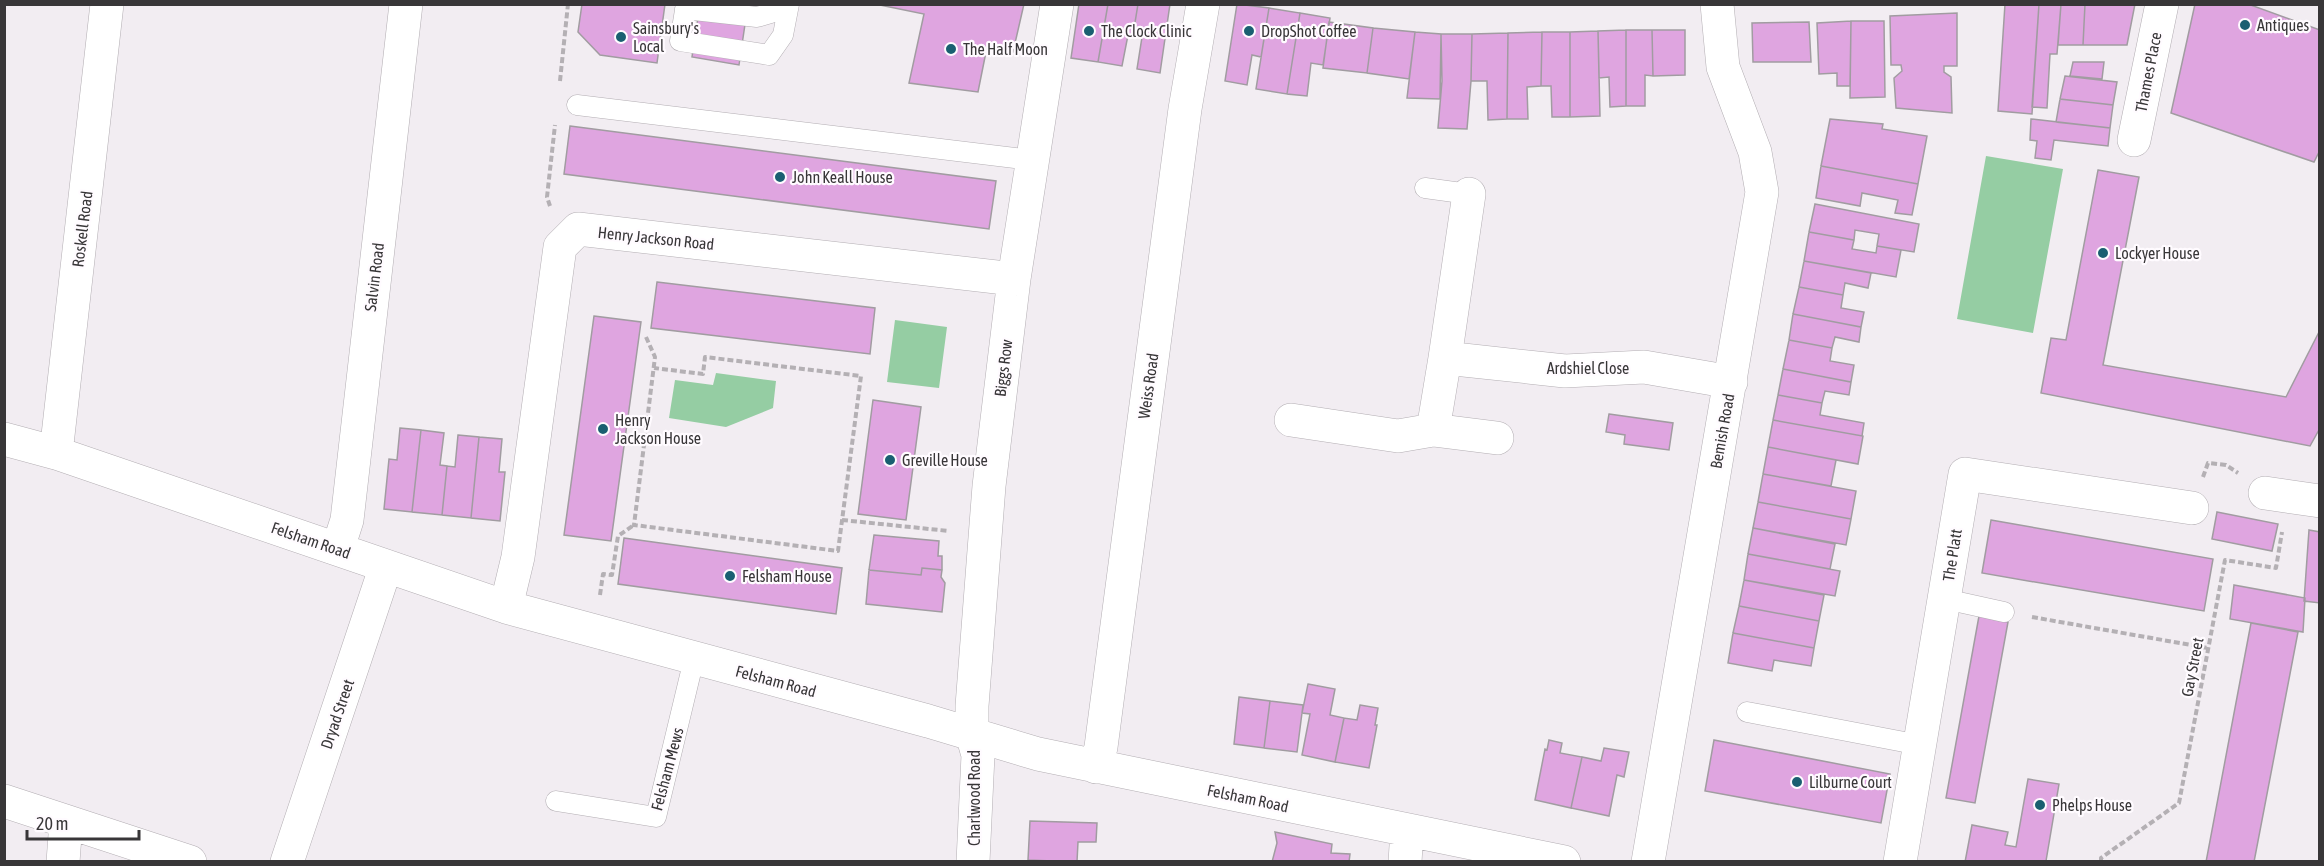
<svg xmlns="http://www.w3.org/2000/svg" width="2324" height="866" font-family="'Asap Condensed',sans-serif">
	<rect width="100%" height="100%" fill="#f2edf2"/>
	<path fill="#95cda3" d="M 1986,156 L 2063,169 L 2033,333 L 1957,319 Z
		M 895,320 L 947,327 L 939,388 L 887,382 Z
		M 716,373 L 776,381 L 773,408 L 726,427 L 669,418 L 675,380 L 713,385 Z"/>
	<path fill="#dfa5e0" stroke="#a19ca1" stroke-width="1.5" d="M 582,4 L 665,4 L 657,63 L 600,55 L 578,32 Z
		M 700,4 L 748,4 L 739,65 L 692,57 Z
		M 875,4 L 1024,4 L 1013,52 L 987,47 L 978,92 L 909,83 L 924,14 Z
		M 1079,4 L 1108,4 L 1098,62 L 1071,58 Z
		M 1108,4 L 1138,4 L 1133,35 L 1128,35 L 1122,66 L 1098,62 Z
		M 1138,4 L 1170,4 L 1160,73 L 1137,69 L 1142,37 L 1133,35 Z
		M 1237,4 L 1269,8 L 1261,57 L 1252,55 L 1247,85 L 1225,81 Z
		M 2005,4 L 2039,4 L 2032,114 L 1998,111 Z
		M 2039,4 L 2061,4 L 2057,54 L 2050,54 L 2047,108 L 2032,107 Z
		M 2061,4 L 2085,4 L 2083,45 L 2058,45 Z
		M 2085,4 L 2135,4 L 2127,45 L 2083,45 Z
		M 2195,4 L 2248,4 L 2320,30 L 2320,150 L 2314,162 L 2171,113 Z
		M 1269,8 L 1300,13 L 1287,94 L 1256,89 Z
		M 1300,13 L 1330,18 L 1323,65 L 1311,63 L 1307,96 L 1287,94 Z
		M 1957,13 L 1957,66 L 1944,66 L 1944,72 L 1951,77 L 1952,113 L 1896,108 L 1894,78 L 1902,71 L 1901,65 L 1891,65 L 1890,16 Z
		M 1851,21 L 1884,21 L 1885,97 L 1850,98 Z
		M 1851,21 L 1850,86 L 1837,86 L 1837,73 L 1819,74 L 1817,23 Z
		M 1329,22 L 1373,28 L 1367,73 L 1323,68 Z
		M 1809,22 L 1811,62 L 1753,62 L 1752,23 Z
		M 1373,28 L 1415,32 L 1409,79 L 1367,73 Z
		M 1626,30 L 1626,106 L 1610,107 L 1609,77 L 1599,78 L 1598,31 Z
		M 1626,30 L 1652,30 L 1653,76 L 1645,75 L 1645,106 L 1626,106 Z
		M 1652,30 L 1685,30 L 1685,75 L 1653,76 Z
		M 1598,31 L 1600,116 L 1570,117 L 1570,32 Z
		M 1415,32 L 1441,34 L 1440,99 L 1407,98 Z
		M 1542,32 L 1541,86 L 1527,87 L 1528,119 L 1507,119 L 1508,33 Z
		M 1542,32 L 1570,32 L 1570,117 L 1552,117 L 1551,86 L 1541,86 Z
		M 1508,33 L 1507,119 L 1488,120 L 1487,81 L 1471,81 L 1472,34 Z
		M 1441,34 L 1472,34 L 1471,81 L 1467,129 L 1438,128 L 1442,81 Z
		M 2073,62 L 2104,62 L 2102,79 L 2070,76 Z
		M 2065,76 L 2117,82 L 2113,105 L 2060,99 Z
		M 2060,99 L 2113,105 L 2110,128 L 2056,122 Z
		M 1830,119 L 1883,124 L 1882,129 L 1927,136 L 1918,184 L 1821,166 Z
		M 2031,119 L 2110,128 L 2108,146 L 2054,140 L 2051,160 L 2035,158 L 2037,141 L 2030,140 Z
		M 570,126 L 996,181 L 989,229 L 564,174 Z
		M 1821,166 L 1918,184 L 1912,215 L 1895,213 L 1898,200 L 1862,193 L 1860,206 L 1816,198 Z
		M 2098,170 L 2139,177 L 2103,365 L 2286,397 L 2320,330 L 2320,428 L 2310,446 L 2041,393 L 2051,338 L 2066,340 Z
		M 1815,204 L 1919,224 L 1914,252 L 1877,246 L 1879,234 L 1855,230 L 1854,240 L 1809,232 Z
		M 1809,232 L 1854,240 L 1852,249 L 1876,253 L 1877,246 L 1901,250 L 1896,277 L 1804,261 Z
		M 1804,261 L 1871,273 L 1868,288 L 1845,283 L 1843,295 L 1799,287 Z
		M 657,282 L 875,308 L 870,354 L 651,328 Z
		M 1799,287 L 1843,295 L 1841,308 L 1864,312 L 1861,327 L 1793,314 Z
		M 1793,314 L 1861,327 L 1859,342 L 1835,337 L 1832,348 L 1789,340 Z
		M 594,316 L 641,322 L 611,541 L 564,535 Z
		M 1789,340 L 1832,348 L 1830,361 L 1854,365 L 1851,382 L 1783,369 Z
		M 1783,369 L 1851,382 L 1849,395 L 1825,391 L 1822,403 L 1778,395 Z
		M 1778,395 L 1822,403 L 1820,415 L 1864,423 L 1862,436 L 1773,420 Z
		M 873,400 L 921,407 L 906,520 L 858,514 Z
		M 1609,414 L 1673,423 L 1669,450 L 1624,444 L 1625,435 L 1606,432 Z
		M 1773,420 L 1863,436 L 1858,464 L 1768,447 Z
		M 400,428 L 421,430 L 412,512 L 384,509 L 389,459 L 397,460 Z
		M 421,430 L 444,433 L 440,465 L 447,466 L 442,515 L 412,512 Z
		M 458,435 L 479,437 L 471,518 L 442,515 L 447,466 L 455,467 Z
		M 479,437 L 502,439 L 499,472 L 505,472 L 500,521 L 471,518 Z
		M 1768,447 L 1836,460 L 1831,486 L 1763,474 Z
		M 1763,474 L 1856,491 L 1851,519 L 1758,502 Z
		M 1758,502 L 1851,519 L 1846,545 L 1753,528 Z
		M 2217,512 L 2278,524 L 2272,551 L 2212,539 Z
		M 1991,520 L 2213,559 L 2204,611 L 1982,573 Z
		M 1753,528 L 1835,544 L 1830,569 L 1748,554 Z
		M 2309,530 L 2320,532 L 2320,603 L 2304,601 Z
		M 874,535 L 939,541 L 938,556 L 942,556 L 942,570 L 922,568 L 921,575 L 869,570 Z
		M 624,538 L 842,568 L 836,614 L 618,584 Z
		M 1748,554 L 1840,571 L 1835,596 L 1744,580 Z
		M 922,568 L 942,570 L 941,577 L 945,583 L 942,612 L 866,604 L 869,570 L 921,575 Z
		M 1744,580 L 1824,595 L 1819,621 L 1739,606 Z
		M 2234,585 L 2305,598 L 2303,632 L 2230,619 Z
		M 1739,606 L 1819,621 L 1814,648 L 1733,633 Z
		M 1979,616 L 2008,622 L 1975,803 L 1946,798 Z
		M 2251,623 L 2298,632 L 2254,862 L 2206,862 Z
		M 1733,633 L 1814,648 L 1811,666 L 1774,660 L 1772,671 L 1728,663 Z
		M 1308,684 L 1335,689 L 1330,715 L 1344,718 L 1335,762 L 1302,755 L 1310,714 L 1302,713 Z
		M 1239,697 L 1270,701 L 1264,748 L 1234,744 Z
		M 1270,701 L 1303,705 L 1297,752 L 1264,748 Z
		M 1360,705 L 1378,708 L 1375,725 L 1377,725 L 1369,768 L 1335,762 L 1344,718 L 1357,720 Z
		M 1549,740 L 1562,743 L 1560,753 L 1582,757 L 1571,808 L 1535,800 L 1545,749 L 1547,750 Z
		M 1714,740 L 1890,774 L 1881,823 L 1705,791 Z
		M 1604,748 L 1629,752 L 1624,777 L 1617,775 L 1609,816 L 1571,808 L 1582,757 L 1601,761 Z
		M 2028,779 L 2059,784 L 2046,861 L 2048,862 L 1965,862 L 1972,825 L 2008,832 L 2005,845 L 2016,847 Z
		M 1030,821 L 1097,823 L 1096,842 L 1078,842 L 1077,862 L 1028,860 Z
		M 1275,832 L 1332,844 L 1331,853 L 1350,854 L 1349,862 L 1272,862 L 1277,843 Z"/>
	<g fill="none" stroke-linecap="round" stroke-linejoin="round">
		<defs>
			<path id="lane" d="M 686,4 L 680,41 L 769,55 L 783,35 L 789,4
				M 685,9 L 757,17 L 788,8
				M 577,105 L 1032,160
				M 1425,188 L 1469,194
				M 1945,599 L 2004,612
				M 1747,712 L 1920,745
				M 556,801 L 656,817 L 694,659"/>
			<path id="street" d="M 2134,140 L 2162,4
				M 1445,358 L 1469,194
				M 1291,420 L 1398,436 L 1433,430 L 1445,358 L 1565,371 L 1644,367 L 1731,382
				M 1433,430 L 1497,438
				M 4,439 L 56,453 L 506,607 L 928,721 L 1038,754 L 1564,862
				M 56,453 L 107,4
				M 2265,493 L 2320,501
				M 338,548 L 347,520 L 406,4
				M 506,607 L 518,557 L 560,247 L 578,229 L 1014,279
				M 1096,767 L 1101,747 L 1185,109 L 1203,4
				M 4,801 L 190,862
				M 63,862 L 66,822
				M 287,862 L 386,566
				M 973,862 L 978,755 L 972,734 L 972,706 L 989,486 L 1014,279 L 1057,4
				M 1405,862 L 1407,830
				M 1648,862 L 1762,192 L 1755,152 L 1723,67 L 1717,4
				M 1900,862 L 1965,474 L 2192,508"/>
		</defs>
		<use href="#lane" stroke="#b3aeb3" stroke-width="21"/>
		<use href="#street" stroke="#b3aeb3" stroke-width="34"/>
		<path stroke="#b4b0b4" stroke-width="4" stroke-dasharray="6 3" stroke-linecap="butt" d="M 560,81 L 568,4
			M 550,206 L 547,197 L 555,125
			M 646,337 L 655,357 L 634,525 L 838,551 L 861,376 L 705,357 L 703,374 L 654,368
			M 2203,477 L 2208,463 L 2226,465 L 2238,473
			M 842,520 L 949,531
			M 600,595 L 603,574 L 612,575 L 618,536 L 634,525
			M 2032,617 L 2208,648
			M 2101,862 L 2101,858 L 2179,803 L 2225,560 L 2276,568 L 2282,532"/>
		<use href="#lane" stroke="#fff" stroke-width="20"/>
		<use href="#street" stroke="#fff" stroke-width="33"/>
	</g>
	<g fill="#1a5f71" stroke="#fffbff" stroke-width="2">
		<circle cx="2245" cy="25" r="6"/>
		<circle cx="1089" cy="31" r="6"/>
		<circle cx="1249" cy="31" r="6"/>
		<circle cx="621" cy="37" r="6"/>
		<circle cx="951" cy="49" r="6"/>
		<circle cx="780" cy="177" r="6"/>
		<circle cx="2103" cy="253" r="6"/>
		<circle cx="603" cy="429" r="6"/>
		<circle cx="890" cy="460" r="6"/>
		<circle cx="730" cy="576" r="6"/>
		<circle cx="1797" cy="782" r="6"/>
		<circle cx="2040" cy="805" r="6"/>
	</g>
	<g text-anchor="middle" dominant-baseline="central" stroke-width="4.5" stroke-linejoin="round" paint-order="stroke">
		<g font-size="16" fill="#383638" stroke="#fffbff" text-anchor="start">
			<text x="2257" y="25">Antiques</text>
			<text x="633" y="28">Sainsbury's<tspan x="633" dy="18">Local</tspan></text>
			<text x="1101" y="31">The Clock Clinic</text>
			<text x="1261" y="31">DropShot Coffee</text>
			<text x="963" y="49">The Half Moon</text>
			<text x="792" y="177">John Keall House</text>
			<text x="2115" y="253">Lockyer House</text>
			<text x="615" y="420">Henry<tspan x="615" dy="18">Jackson House</tspan></text>
			<text x="902" y="460">Greville House</text>
			<text x="742" y="576">Felsham House</text>
			<text x="1809" y="782">Lilburne Court</text>
			<text x="2052" y="805">Phelps House</text>
		</g>
		<g font-size="16" fill="#383638" stroke="#fffbff">
			<text transform="translate(2148 72) rotate(-79)">Thames Place</text>
			<text transform="translate(82 229) rotate(-83)">Roskell Road</text>
			<text transform="translate(656 238) rotate(6)">Henry Jackson Road</text>
			<text transform="translate(374 277) rotate(-83)">Salvin Road</text>
			<text transform="translate(1003 368) rotate(-83)">Biggs Row</text>
			<text x="1588" y="368">Ardshiel Close</text>
			<text transform="translate(1148 386) rotate(-82)">Weiss Road</text>
			<text transform="translate(1722 431) rotate(-80)">Bemish Road</text>
			<text transform="translate(311 540) rotate(19)">Felsham Road</text>
			<text transform="translate(1952 555) rotate(-81)">The Platt</text>
			<text transform="translate(2192 667) rotate(-79)">Gay Street</text>
			<text transform="translate(776 681) rotate(15)">Felsham Road</text>
			<text transform="translate(337 714) rotate(-71)">Dryad Street</text>
			<text transform="translate(667 769) rotate(-75)">Felsham Mews</text>
			<text transform="translate(974 798) rotate(-90)">Charlwood Road</text>
			<text transform="translate(1248 798) rotate(12)">Felsham Road</text>
		</g>
	</g>
	<rect width="2324" height="866" fill="none" stroke="#383638" stroke-width="12"/>
	<path d="M27 830v9h112v-9" fill="none" stroke="#383638" stroke-width="3"/>
	<text x="36" y="830" font-size="18" fill="#383638" stroke="#fffbff" stroke-width="4.5" paint-order="stroke">20 m</text>
</svg>
